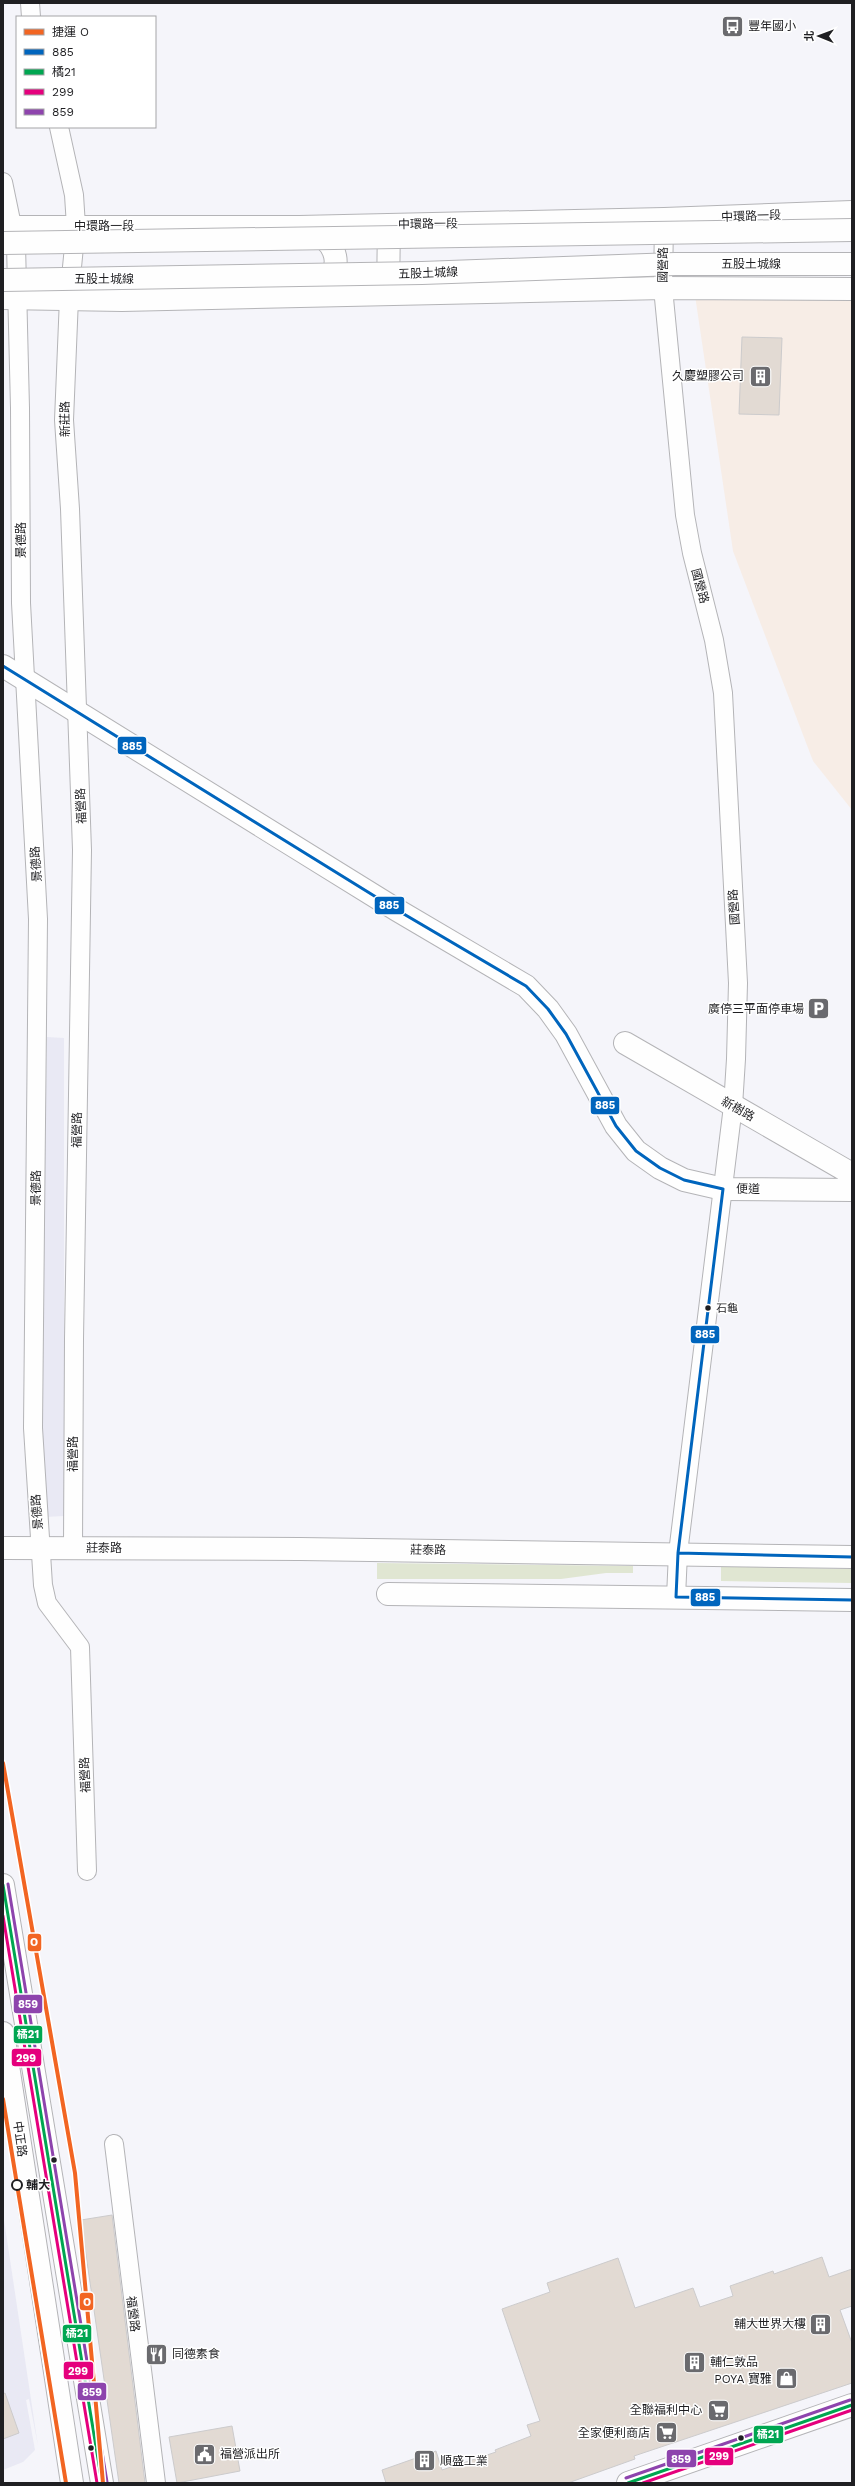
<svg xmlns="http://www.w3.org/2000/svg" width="855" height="2486" font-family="'Work Sans','Noto Sans TC',sans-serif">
	<rect width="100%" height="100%" fill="#f5f5fa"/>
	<path fill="#e9e9f4" d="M 47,1037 L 64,1038 L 64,1516 L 45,1517 L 43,1507 L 41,1377 Z
		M 3,2213 L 38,2446 L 29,2399 L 26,2400 L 35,2450 L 23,2462 L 3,2470 Z"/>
	<path fill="#f7ede6" d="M 852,280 L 852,810 L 813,761 L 733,551 L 693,282 Z"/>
	<path fill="#e0e6d2" d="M 377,1563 L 633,1566 L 633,1573 L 606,1573 L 561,1579 L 377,1579 Z
		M 721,1566 L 852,1569 L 852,1583 L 721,1581 Z"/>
	<path fill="#e2dad3" stroke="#cccbcc" d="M 742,337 L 782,338 L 779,415 L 739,414 Z
		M 112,2215 L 145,2483 L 119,2483 L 81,2220 Z
		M 822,2257 L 829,2277 L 852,2269 L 852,2306 L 840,2310 L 852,2343 L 852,2383 L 634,2456 L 635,2459 L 568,2483 L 386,2483 L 382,2470 L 436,2451 L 442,2470 L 496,2452 L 495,2450 L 531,2436 L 527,2425 L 540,2421 L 502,2309 L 550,2292 L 547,2283 L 618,2258 L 635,2308 L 693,2288 L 700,2307 L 733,2296 L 730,2286 L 773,2271 L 774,2274 Z
		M 5,2393 L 19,2433 L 3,2439 L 3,2394 Z
		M 232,2426 L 240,2471 L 177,2483 L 169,2437 Z"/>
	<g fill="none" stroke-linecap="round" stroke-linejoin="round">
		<defs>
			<path id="minor" d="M 30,3 L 31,17
				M 59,127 L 74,195 L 76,226 L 69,298 L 64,420 L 70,509 L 82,850 L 74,1339 L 73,1548
				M 3,182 L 16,245 L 20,408 L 21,603 L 38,919 L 33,1428 L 43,1585 L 47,1603 L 80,1647 L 87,1871
				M 664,221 L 663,288 L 685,515 L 692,553 L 714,640 L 723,693 L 738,983 L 736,1059 L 733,1106 L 678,1553 L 676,1597
				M 114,2144 L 156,2483"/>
			<path id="tertiary" d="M 3,227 L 299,227 L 664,219 L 852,212
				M 311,231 C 338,242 345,269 321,287
				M 388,292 L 389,225
				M 3,298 L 122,300 L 663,288 L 852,289
				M 3,1548 L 300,1549 L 852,1557
				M 388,1594 L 852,1600
				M 628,2483 L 852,2405"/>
			<path id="secondary" d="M 3,666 L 397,910 L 526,986 L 548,1009 L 566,1034 L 616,1126 L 636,1151 L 660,1168 L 684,1180 L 723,1189 L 852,1190
				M 625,1043 L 852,1174"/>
			<path id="primary" d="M 3,1885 L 102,2483
				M 3,2033 L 72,2483"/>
		</defs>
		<use href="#minor" stroke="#b4b4b7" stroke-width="20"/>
		<use href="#tertiary" stroke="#b4b4b7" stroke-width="24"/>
		<use href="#secondary" stroke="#b4b4b7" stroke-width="24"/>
		<use href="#primary" stroke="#b4b4b7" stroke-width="24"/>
		<use href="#minor" stroke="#fefefe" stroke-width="18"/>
		<use href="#tertiary" stroke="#fefefe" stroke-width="22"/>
		<use href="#secondary" stroke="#fefefe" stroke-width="22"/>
		<use href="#primary" stroke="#fefefe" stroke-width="22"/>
		<defs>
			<path id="trunk-bridge" d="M 3,243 L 852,230
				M 3,280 L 422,273 L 675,264 L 852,264"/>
		</defs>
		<use href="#trunk-bridge" stroke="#b4b4b7" stroke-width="24" stroke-linecap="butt"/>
		<use href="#trunk-bridge" stroke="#fefefe" stroke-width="22"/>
		<defs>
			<path id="bus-1" d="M 3,666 L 397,910 L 526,986 L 548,1009 L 566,1034 L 616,1126 L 636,1151 L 660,1168 L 684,1180 L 723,1189
				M 723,1189 L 678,1553 L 676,1597 L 852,1600
				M 678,1553 L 852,1557"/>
			<path id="bus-2" d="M 3,1885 L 102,2483
				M 628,2483 L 852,2405"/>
			<path id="bus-3" d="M 3,1916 L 97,2483
				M 643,2483 L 852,2410"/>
			<path id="bus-4" d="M 8,1884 L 107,2482
				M 626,2478 L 850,2400"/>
		</defs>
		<use href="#bus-1" stroke="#fff" stroke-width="6"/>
		<use href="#bus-2" stroke="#fff" stroke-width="6"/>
		<use href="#bus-3" stroke="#fff" stroke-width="6"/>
		<use href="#bus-4" stroke="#fff" stroke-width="6"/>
		<use href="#bus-1" stroke="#0065bd" stroke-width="3"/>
		<use href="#bus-2" stroke="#00a651" stroke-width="3"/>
		<use href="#bus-3" stroke="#e5007d" stroke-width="3"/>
		<use href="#bus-4" stroke="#8e44ad" stroke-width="3"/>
		<defs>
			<path id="metro-1" d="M 3,1763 L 75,2173 L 103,2483
				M 3,2099 L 66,2483"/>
		</defs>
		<use href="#metro-1" stroke="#fff" stroke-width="7"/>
		<use href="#metro-1" stroke="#f26522" stroke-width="4"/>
	</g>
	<defs>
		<symbol id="bus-square" viewBox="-11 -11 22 22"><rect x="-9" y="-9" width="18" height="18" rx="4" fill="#6a6a6e" stroke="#fff"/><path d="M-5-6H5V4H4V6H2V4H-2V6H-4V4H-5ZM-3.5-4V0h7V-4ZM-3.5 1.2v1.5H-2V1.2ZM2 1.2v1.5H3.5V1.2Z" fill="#fff"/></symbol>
		<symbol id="building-square" viewBox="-11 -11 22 22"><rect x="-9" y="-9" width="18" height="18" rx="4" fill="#6a6a6e" stroke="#fff"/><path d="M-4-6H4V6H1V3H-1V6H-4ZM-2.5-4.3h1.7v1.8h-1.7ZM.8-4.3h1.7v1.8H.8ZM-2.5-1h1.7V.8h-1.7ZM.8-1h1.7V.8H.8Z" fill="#fff"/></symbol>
		<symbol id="parking-square" viewBox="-11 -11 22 22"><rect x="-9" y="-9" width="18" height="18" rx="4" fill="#6a6a6e" stroke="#fff"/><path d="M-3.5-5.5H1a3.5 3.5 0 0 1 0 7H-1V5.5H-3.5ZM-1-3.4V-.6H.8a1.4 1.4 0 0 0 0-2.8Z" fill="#fff"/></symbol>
		<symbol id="restaurant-square" viewBox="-11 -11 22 22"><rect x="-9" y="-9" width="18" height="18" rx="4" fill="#6a6a6e" stroke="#fff"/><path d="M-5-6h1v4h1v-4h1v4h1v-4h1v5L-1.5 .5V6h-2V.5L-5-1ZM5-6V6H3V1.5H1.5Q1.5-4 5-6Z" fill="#fff"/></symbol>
		<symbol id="shop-square" viewBox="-11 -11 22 22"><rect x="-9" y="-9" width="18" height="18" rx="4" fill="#6a6a6e" stroke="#fff"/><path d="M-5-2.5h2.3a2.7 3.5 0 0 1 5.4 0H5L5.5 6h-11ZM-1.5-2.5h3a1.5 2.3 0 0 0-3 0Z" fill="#fff"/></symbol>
		<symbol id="supermarket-square" viewBox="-11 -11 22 22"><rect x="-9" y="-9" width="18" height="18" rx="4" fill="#6a6a6e" stroke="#fff"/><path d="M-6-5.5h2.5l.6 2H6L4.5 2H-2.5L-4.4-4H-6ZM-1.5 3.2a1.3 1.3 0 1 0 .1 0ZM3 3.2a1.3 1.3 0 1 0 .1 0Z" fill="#fff"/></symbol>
		<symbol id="civic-square" viewBox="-11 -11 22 22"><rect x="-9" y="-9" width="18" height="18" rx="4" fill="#6a6a6e" stroke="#fff"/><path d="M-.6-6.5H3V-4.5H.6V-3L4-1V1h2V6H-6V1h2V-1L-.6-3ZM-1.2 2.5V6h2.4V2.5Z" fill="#fff"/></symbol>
	</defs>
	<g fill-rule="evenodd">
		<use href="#bus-square" x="720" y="14" width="25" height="25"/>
		<use href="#building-square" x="748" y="364" width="25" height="25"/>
		<use href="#parking-square" x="806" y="996" width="25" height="25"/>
		<use href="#building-square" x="808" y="2312" width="25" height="25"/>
		<use href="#restaurant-square" x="144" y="2342" width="25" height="25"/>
		<use href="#building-square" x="682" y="2350" width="25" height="25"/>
		<use href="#shop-square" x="774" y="2366" width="25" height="25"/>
		<use href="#supermarket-square" x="706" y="2398" width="25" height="25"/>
		<use href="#supermarket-square" x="654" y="2420" width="25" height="25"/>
		<use href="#civic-square" x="192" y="2442" width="25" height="25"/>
		<use href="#building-square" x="412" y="2448" width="25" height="25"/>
	</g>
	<g fill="#1f1f22" stroke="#fff" stroke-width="1.5">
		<circle cx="708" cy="1308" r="3.5"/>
		<circle cx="54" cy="2160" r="3.5"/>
		<circle cx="741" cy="2438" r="3.5"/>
		<circle cx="91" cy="2448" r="3.5"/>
	</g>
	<circle fill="#fff" stroke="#1f1f22" stroke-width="2" cx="17" cy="2185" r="5"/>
	<g text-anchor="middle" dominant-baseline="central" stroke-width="3" stroke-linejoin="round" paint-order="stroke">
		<g font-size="11" fill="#1f1f22" stroke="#fff" text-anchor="start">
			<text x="716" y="1308">石龜</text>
		</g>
		<g font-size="12" fill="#1f1f22" stroke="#fff" text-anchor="end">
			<text x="748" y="26" text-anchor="start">豐年國小</text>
			<text x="744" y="376">久慶塑膠公司</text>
			<text x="804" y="1009">廣停三平面停車場</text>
			<text x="806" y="2324">輔大世界大樓</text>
			<text x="172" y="2354" text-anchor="start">同德素食</text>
			<text x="710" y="2362" text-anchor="start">輔仁敦品</text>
			<text x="772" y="2379">POYA 寶雅</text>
			<text x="702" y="2410">全聯福利中心</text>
			<text x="650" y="2433">全家便利商店</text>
			<text x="220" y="2454" text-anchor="start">福營派出所</text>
			<text x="440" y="2461" text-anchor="start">順盛工業</text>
		</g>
		<g font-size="12" fill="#1f1f22" stroke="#fff">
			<text transform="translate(751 216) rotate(-2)">中環路一段</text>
			<text transform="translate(428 224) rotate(-1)">中環路一段</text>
			<text x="104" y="226">中環路一段</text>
			<text x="751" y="264">五股土城線</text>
			<text transform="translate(663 265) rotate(-89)">國營路</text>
			<text transform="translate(428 273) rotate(-2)">五股土城線</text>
			<text x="104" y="279">五股土城線</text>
			<text transform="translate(65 419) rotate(-91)">新莊路</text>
			<text transform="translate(21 540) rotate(-90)">景德路</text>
			<text transform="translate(700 586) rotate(75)">國營路</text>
			<text transform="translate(81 806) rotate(-92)">福營路</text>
			<text transform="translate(36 864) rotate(-94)">景德路</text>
			<text transform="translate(734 907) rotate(-94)">國營路</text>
			<text transform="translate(738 1109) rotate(29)">新樹路</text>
			<text transform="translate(77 1130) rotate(-89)">福營路</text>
			<text transform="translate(36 1188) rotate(-89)">景德路</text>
			<text transform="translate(748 1189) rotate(1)">便道</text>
			<text transform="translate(73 1454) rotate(-90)">福營路</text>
			<text transform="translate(37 1512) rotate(-95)">景德路</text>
			<text x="104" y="1548">莊泰路</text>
			<text transform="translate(428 1550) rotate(1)">莊泰路</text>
			<text transform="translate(85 1775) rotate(-92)">福營路</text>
			<text transform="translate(20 2139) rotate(82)">中正路</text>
			<text transform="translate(133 2314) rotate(83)">福營路</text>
		</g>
		<g font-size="12" font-weight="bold" fill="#1f1f22" stroke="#fff" text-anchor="start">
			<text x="26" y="2185">輔大</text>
		</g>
	</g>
	<g stroke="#fff" stroke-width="1.5">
		<rect x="117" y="736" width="30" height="19" rx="4" fill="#0065bd"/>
		<rect x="374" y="896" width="31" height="19" rx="4" fill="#0065bd"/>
		<rect x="590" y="1096" width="30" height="19" rx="4" fill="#0065bd"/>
		<rect x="690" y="1325" width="30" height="19" rx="4" fill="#0065bd"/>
		<rect x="690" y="1588" width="31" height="19" rx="4" fill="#0065bd"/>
		<rect x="27" y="1933" width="15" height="19" rx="4" fill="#f26522"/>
		<rect x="13" y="1994" width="30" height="20" rx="4" fill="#8e44ad"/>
		<rect x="13" y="2025" width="30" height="19" rx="4" fill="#00a651"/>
		<rect x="11" y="2048" width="31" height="19" rx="4" fill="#e5007d"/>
		<rect x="79" y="2292" width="15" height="19" rx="4" fill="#f26522"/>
		<rect x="62" y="2324" width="30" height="19" rx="4" fill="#00a651"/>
		<rect x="63" y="2361" width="31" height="19" rx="4" fill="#e5007d"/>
		<rect x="77" y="2382" width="30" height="19" rx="4" fill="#8e44ad"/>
		<rect x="753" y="2425" width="31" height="19" rx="4" fill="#00a651"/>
		<rect x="704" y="2447" width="30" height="19" rx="4" fill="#e5007d"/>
		<rect x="666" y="2449" width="31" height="19" rx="4" fill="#8e44ad"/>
	</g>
	<g font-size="11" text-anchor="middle" font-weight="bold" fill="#fff">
		<text x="132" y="750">885</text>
		<text x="389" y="909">885</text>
		<text x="605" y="1109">885</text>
		<text x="705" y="1338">885</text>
		<text x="705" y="1601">885</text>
		<text x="34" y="1946">O</text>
		<text x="28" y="2008">859</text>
		<text x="28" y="2038">橘21</text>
		<text x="26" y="2062">299</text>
		<text x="87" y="2306">O</text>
		<text x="77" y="2337">橘21</text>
		<text x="78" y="2375">299</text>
		<text x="92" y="2396">859</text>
		<text x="768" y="2438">橘21</text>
		<text x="719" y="2460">299</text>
		<text x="681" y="2463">859</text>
	</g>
	<rect width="855" height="2486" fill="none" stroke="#1f1f22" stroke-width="8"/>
	<rect x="16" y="16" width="140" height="112" fill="#ffffff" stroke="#a5a5a7"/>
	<rect x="24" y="29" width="20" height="6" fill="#f26522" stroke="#a5a5a7"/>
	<text x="52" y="36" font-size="12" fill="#1f1f22">捷運 O</text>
	<rect x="24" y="49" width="20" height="6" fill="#0065bd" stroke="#a5a5a7"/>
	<text x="52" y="56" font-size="12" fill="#1f1f22">885</text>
	<rect x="24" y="69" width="20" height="6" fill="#00a651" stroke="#a5a5a7"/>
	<text x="52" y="76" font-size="12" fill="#1f1f22">橘21</text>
	<rect x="24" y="89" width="20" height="6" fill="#e5007d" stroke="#a5a5a7"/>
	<text x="52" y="96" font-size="12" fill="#1f1f22">299</text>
	<rect x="24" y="109" width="20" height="6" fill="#8e44ad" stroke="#a5a5a7"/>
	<text x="52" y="116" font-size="12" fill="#1f1f22">859</text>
	<g transform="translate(819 36) rotate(271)" stroke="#ffffff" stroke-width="3" paint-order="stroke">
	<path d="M0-3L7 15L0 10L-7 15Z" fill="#1f1f22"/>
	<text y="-6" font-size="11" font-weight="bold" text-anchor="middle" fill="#1f1f22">北</text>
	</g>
</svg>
